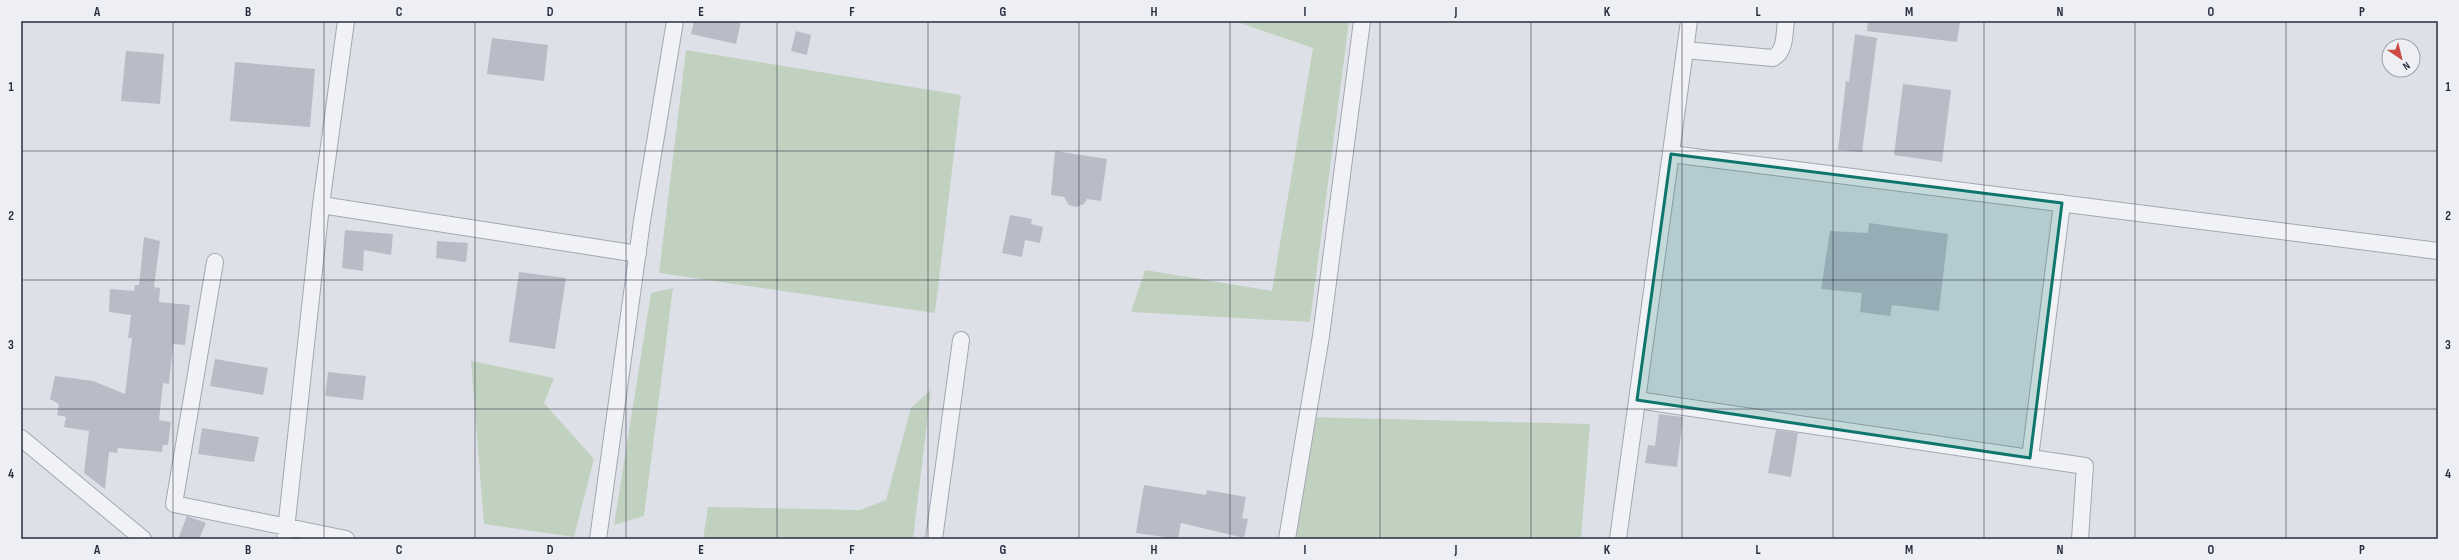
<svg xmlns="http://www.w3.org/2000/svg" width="2459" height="560" font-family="'Sofia Sans Condensed',sans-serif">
	<rect width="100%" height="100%" fill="#dee0e8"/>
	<path fill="#c1d1bf" d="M 1234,21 L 1349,21 L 1310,322 L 1131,312 L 1145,270 L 1272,291 L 1313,48 Z
		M 686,50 L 961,95 L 935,313 L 659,273 Z
		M 673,288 L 644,516 L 614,525 L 651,293 Z
		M 471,361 L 554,378 L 544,403 L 594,459 L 574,537 L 484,524 Z
		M 931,390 L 913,539 L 703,539 L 708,507 L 860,510 L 886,500 L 911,408 Z
		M 1307,417 L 1590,424 L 1581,539 L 1288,539 Z"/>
	<path fill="#b9bbc7" d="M 694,21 L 741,21 L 736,44 L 691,34 Z
		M 1868,21 L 1960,21 L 1957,42 L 1867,31 Z
		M 796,31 L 811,35 L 807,55 L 791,51 Z
		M 1855,34 L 1877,38 L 1862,152 L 1838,150 L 1846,81 L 1849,82 Z
		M 492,38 L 548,45 L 544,81 L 487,74 Z
		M 126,51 L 164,54 L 160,104 L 121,101 Z
		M 235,62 L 315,69 L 310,127 L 230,121 Z
		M 1903,84 L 1951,90 L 1942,162 L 1894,155 Z
		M 1055,151 L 1107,159 L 1101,201 L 1087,199 L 1084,204 L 1076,207 L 1069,205 L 1064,197 L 1051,195 Z
		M 1010,215 L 1032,219 L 1031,224 L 1043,227 L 1040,243 L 1025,240 L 1022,257 L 1002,253 Z
		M 1869,223 L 1948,234 L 1939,311 L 1892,305 L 1890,316 L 1860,312 L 1862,293 L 1821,289 L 1830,231 L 1868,233 Z
		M 345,230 L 393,234 L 391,255 L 364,250 L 363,271 L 342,268 Z
		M 144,237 L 160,241 L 154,287 L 160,288 L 159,302 L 190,305 L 185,345 L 173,344 L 169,384 L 163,383 L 159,420 L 171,422 L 168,445 L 163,445 L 162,452 L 118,448 L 117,453 L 109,452 L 105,489 L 84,473 L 89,431 L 64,427 L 66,417 L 57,415 L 59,404 L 50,399 L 55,376 L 93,381 L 125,394 L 132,338 L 128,338 L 131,315 L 109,312 L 110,289 L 134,291 L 135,285 L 139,285 Z
		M 437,241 L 468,243 L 466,262 L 436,258 Z
		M 519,272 L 566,278 L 555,349 L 509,342 Z
		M 215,359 L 268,368 L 263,395 L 210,386 Z
		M 328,372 L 366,376 L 363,400 L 325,396 Z
		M 1659,414 L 1683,417 L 1677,467 L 1645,463 L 1648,445 L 1655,446 Z
		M 202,428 L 259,437 L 254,462 L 198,454 Z
		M 1776,430 L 1798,433 L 1791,477 L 1768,473 Z
		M 1144,485 L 1206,495 L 1207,490 L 1246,497 L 1242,518 L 1248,519 L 1244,538 L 1181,523 L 1178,539 L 1136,533 Z
		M 187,516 L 206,523 L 199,539 L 178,539 Z"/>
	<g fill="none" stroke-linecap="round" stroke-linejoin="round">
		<defs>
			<path id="minor" d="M 1685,50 L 1773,58 C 1786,51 1784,34 1786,21
				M 1671,154 L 2438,251
				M 321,205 L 638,254
				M 215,262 L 174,504 L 346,539
				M 1637,400 L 2085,466 L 2080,539
				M 21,438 L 143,539
				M 2030,458 L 2062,203
				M 285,539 L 321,205 L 346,21
				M 598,539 L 642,221 L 675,21
				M 934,539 L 961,340
				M 1287,539 L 1321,336 L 1362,21
				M 1618,539 L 1689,21"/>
		</defs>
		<use href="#minor" stroke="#a4a6b2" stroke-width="18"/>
		<use href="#minor" stroke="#f1f2f6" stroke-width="16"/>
	</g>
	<path fill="#0f766e" fill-opacity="0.2" stroke="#0f766e" stroke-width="3" stroke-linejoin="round" d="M 1671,154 L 2062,203 L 2030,458 L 1637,400 Z"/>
	<path fill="none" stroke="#282c3e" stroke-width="1" stroke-opacity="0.55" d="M 173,21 L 173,539M 324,21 L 324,539M 475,21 L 475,539M 626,21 L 626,539M 777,21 L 777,539M 928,21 L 928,539M 1079,21 L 1079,539M 1230,21 L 1230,539M 1380,21 L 1380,539M 1531,21 L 1531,539M 1682,21 L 1682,539M 1833,21 L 1833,539M 1984,21 L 1984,539M 2135,21 L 2135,539M 2286,21 L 2286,539M 21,151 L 2438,151M 21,280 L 2438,280M 21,409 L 2438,409"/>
	<rect width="2459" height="560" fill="none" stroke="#eeeff5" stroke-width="44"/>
	<g transform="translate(2401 58) rotate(145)"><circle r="19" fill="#eeeff5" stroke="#9fa1ac"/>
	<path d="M0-3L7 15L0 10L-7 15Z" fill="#cc4944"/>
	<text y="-6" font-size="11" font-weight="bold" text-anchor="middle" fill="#282c3e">N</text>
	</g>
	<rect x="22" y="22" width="2415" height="516" fill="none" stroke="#282c3e" stroke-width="1.5"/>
	<g font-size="13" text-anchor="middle" font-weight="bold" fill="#282c3e">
		<text x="97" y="16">A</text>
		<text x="248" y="16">B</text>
		<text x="399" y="16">C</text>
		<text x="550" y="16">D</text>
		<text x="701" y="16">E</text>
		<text x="852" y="16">F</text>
		<text x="1003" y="16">G</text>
		<text x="1154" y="16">H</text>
		<text x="1305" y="16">I</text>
		<text x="1456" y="16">J</text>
		<text x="1607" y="16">K</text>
		<text x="1758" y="16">L</text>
		<text x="1909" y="16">M</text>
		<text x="2060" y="16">N</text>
		<text x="2211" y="16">O</text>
		<text x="2362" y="16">P</text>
		<text x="11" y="91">1</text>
		<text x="2448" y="91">1</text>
		<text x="11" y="220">2</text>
		<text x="2448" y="220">2</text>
		<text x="11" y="349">3</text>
		<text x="2448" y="349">3</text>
		<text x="11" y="478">4</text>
		<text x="2448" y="478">4</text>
		<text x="97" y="554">A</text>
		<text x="248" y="554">B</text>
		<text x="399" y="554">C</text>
		<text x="550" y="554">D</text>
		<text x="701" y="554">E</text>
		<text x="852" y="554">F</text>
		<text x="1003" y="554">G</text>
		<text x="1154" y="554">H</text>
		<text x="1305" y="554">I</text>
		<text x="1456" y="554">J</text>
		<text x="1607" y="554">K</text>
		<text x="1758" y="554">L</text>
		<text x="1909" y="554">M</text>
		<text x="2060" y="554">N</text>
		<text x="2211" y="554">O</text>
		<text x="2362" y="554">P</text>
	</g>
</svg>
